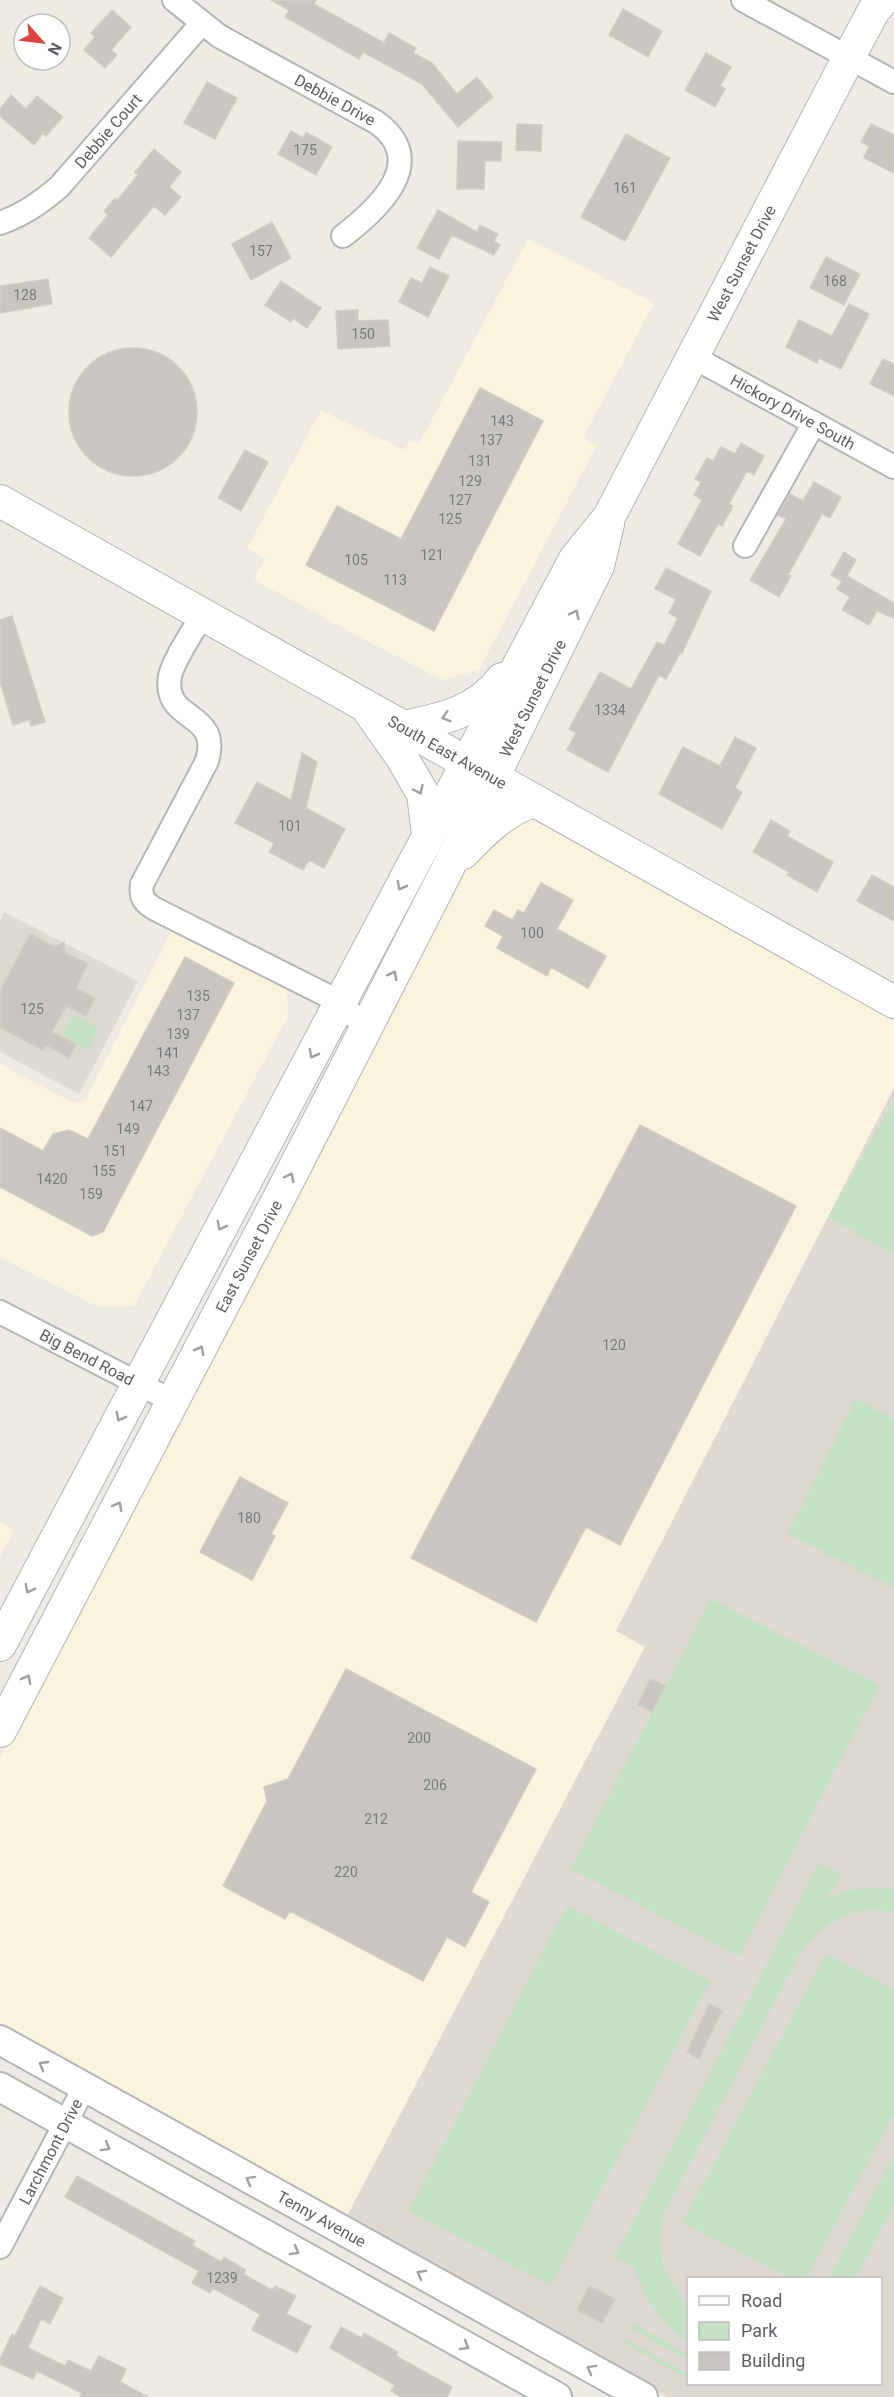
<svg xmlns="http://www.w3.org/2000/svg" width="894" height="2397" font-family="Roboto,sans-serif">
	<rect width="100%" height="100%" fill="#eeebe5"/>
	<path fill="#fbf3dc" d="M 528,239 L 654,303 L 584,436 L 586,440 L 597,445 L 479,670 L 441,680 L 254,580 L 265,558 L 247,548 L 321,410 L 404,450 L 410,441 L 419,444 Z
		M 523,817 L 535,821 L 894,1021 L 894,1088 L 616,1631 L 645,1647 L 346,2218 L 0,2027 L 0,1758 L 467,866 Z
		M 173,928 L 287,989 L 288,1016 L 134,1306 L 98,1307 L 0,1257 L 0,1064 L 74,1103 L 86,1099 Z
		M 0,1522 L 14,1530 L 0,1557 Z"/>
	<path fill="#dedad3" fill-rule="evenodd" d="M 4,912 L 138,981 L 79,1094 L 0,1052 L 0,920 Z
		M 894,1088 L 894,2397 L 668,2397 L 346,2218 L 645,1647 L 616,1631 ZM 688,2278 L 880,2278 L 880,2384 L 688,2384 Z"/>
	<path fill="#c4e3c3" d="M 73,1015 L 99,1028 L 87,1050 L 62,1037 Z
		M 894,1100 L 894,1255 L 828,1217 Z
		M 856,1399 L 894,1419 L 894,1588 L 788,1534 Z
		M 711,1599 L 879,1685 L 739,1956 L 571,1869 Z
		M 819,1863 L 841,1874 L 827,1898 C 852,1888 867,1886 894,1889 L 894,1912 C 853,1905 830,1918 803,1948 L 664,2213 L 659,2241 L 664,2269 L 684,2302 L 688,2305 L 688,2341 C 663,2329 643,2295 635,2268 L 615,2257 Z
		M 567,1906 L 710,1981 L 551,2285 L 409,2211 Z
		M 826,1954 L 894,1990 L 894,2113 L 806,2278 L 789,2278 L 683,2222 Z
		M 894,2156 L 894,2205 L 856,2278 L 829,2278 Z
		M 633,2323 L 688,2355 L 688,2360 L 630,2327 Z
		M 625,2339 L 688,2374 L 688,2379 L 623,2342 Z"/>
	<path fill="#c9c6c2" stroke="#d2cdc3" stroke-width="1.5" d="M 271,0 L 316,0 L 314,4 L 384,43 L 389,33 L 416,48 L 413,53 L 432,63 L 457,94 L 477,77 L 493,97 L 458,127 L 422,84 L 363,52 L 359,59 L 285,17 L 289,10 Z
		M 623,9 L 662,31 L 648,57 L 609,35 Z
		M 112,10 L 131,27 L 111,50 L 117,55 L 105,68 L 84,50 L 95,37 L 91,33 Z
		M 706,53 L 731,67 L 720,86 L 725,89 L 715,107 L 685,90 Z
		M 207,82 L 237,98 L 215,139 L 184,123 Z
		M 11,95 L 26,109 L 37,96 L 63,117 L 46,136 L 43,133 L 34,145 L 0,116 L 0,109 Z
		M 517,124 L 542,125 L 541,151 L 516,150 Z
		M 871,124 L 894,135 L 894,173 L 864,158 L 869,146 L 861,142 Z
		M 291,131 L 303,138 L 306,132 L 332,147 L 316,175 L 278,154 Z
		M 626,134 L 670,158 L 625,241 L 581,217 Z
		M 458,141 L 502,142 L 501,161 L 485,161 L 484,189 L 457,189 Z
		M 154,149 L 181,172 L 169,187 L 181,197 L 165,215 L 154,206 L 111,257 L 89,238 L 108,215 L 104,211 L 115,198 L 117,200 L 138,175 L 135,172 Z
		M 438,210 L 477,232 L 480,225 L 498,234 L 494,241 L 500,245 L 494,255 L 452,235 L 439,259 L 417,248 Z
		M 272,222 L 291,258 L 251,280 L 232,244 Z
		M 826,257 L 860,274 L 844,305 L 810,288 Z
		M 430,267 L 449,276 L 428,317 L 399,302 L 411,278 L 422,283 Z
		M 48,279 L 52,304 L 0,313 L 0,286 Z
		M 281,281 L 321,308 L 307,328 L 293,318 L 291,322 L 265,305 Z
		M 849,304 L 869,314 L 841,369 L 819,358 L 817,363 L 786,347 L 799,320 L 832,336 Z
		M 358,310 L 358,321 L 388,320 L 390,346 L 338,349 L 336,311 Z
		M69 412a64 64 0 1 1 128 0a64 64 0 1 1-128 0Z
		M 883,359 L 894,364 L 894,396 L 870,384 Z
		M 480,388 L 543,421 L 434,631 L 306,565 L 337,506 L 401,539 Z
		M 741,443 L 764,456 L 754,475 L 747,471 L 729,504 L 733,506 L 722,526 L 718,524 L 700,556 L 678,544 L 702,500 L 694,495 L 701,482 L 695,479 L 707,458 L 713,461 L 721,447 L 735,454 Z
		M 245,450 L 268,462 L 241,511 L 218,498 Z
		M 814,482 L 841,497 L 830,518 L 822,514 L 788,575 L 791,576 L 779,597 L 750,580 L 786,519 L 778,515 L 790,494 L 803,501 Z
		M 844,552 L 856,560 L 847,576 L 894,603 L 894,618 L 877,611 L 869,625 L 842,610 L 850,597 L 837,589 L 842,581 L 831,575 Z
		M 666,568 L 711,591 L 682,653 L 680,653 L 666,679 L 659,675 L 608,772 L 567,750 L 576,733 L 569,729 L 600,672 L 631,689 L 657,642 L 664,645 L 678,618 L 669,613 L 676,599 L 655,589 Z
		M 12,616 L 45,722 L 31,726 L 29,720 L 13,725 L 0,682 L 0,620 Z
		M 735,737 L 756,748 L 735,788 L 742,792 L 722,829 L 659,794 L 683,747 L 720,766 Z
		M 302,753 L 317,762 L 306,808 L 345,829 L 324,868 L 309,860 L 303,870 L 269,852 L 274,843 L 235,823 L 257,782 L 291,800 Z
		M 771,820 L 790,831 L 787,836 L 833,862 L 817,892 L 787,875 L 789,872 L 753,852 Z
		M 872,875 L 894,887 L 894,921 L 857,901 Z
		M 541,883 L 573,900 L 557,929 L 606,956 L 588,988 L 551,967 L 547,976 L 497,948 L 503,936 L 485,926 L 494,910 L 512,920 L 518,910 L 524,913 Z
		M 30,934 L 54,947 L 64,942 L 64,952 L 88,964 L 76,988 L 95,998 L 86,1016 L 66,1006 L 52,1032 L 76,1044 L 69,1058 L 46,1045 L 43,1050 L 0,1028 L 0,991 Z
		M 185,957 L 234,983 L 103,1232 L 92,1236 L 0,1187 L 0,1128 L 43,1151 L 53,1134 L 69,1130 L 88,1139 Z
		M 640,1125 L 796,1206 L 620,1545 L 586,1527 L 536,1622 L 411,1558 Z
		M 240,1477 L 288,1503 L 271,1534 L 275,1536 L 252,1580 L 200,1552 Z
		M 346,1669 L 536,1769 L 471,1892 L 489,1902 L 465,1947 L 447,1937 L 423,1981 L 290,1911 L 285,1919 L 223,1886 L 267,1801 L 264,1787 L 288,1779 Z
		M 650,1679 L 666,1686 L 652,1712 L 638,1705 Z
		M 709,2004 L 722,2010 L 699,2059 L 687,2052 Z
		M 77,2176 L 195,2241 L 192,2245 L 221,2262 L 224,2257 L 246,2270 L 243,2274 L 272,2290 L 275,2286 L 296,2296 L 286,2314 L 311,2326 L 297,2353 L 252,2330 L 260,2314 L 213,2288 L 210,2293 L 192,2283 L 199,2271 L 65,2197 Z
		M 40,2286 L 63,2298 L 50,2324 L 41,2319 L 28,2348 L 65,2366 L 68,2360 L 91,2371 L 99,2356 L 126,2369 L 120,2382 L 148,2397 L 80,2397 L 82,2393 L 37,2371 L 33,2379 L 0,2364 L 0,2359 L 12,2334 L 15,2336 Z
		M 589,2286 L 615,2299 L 602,2323 L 577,2310 Z
		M 341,2327 L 362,2338 L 364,2333 L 398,2352 L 396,2356 L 452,2387 L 447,2397 L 402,2397 L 391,2391 L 395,2385 L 330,2348 Z"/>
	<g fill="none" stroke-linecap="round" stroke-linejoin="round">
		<defs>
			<g id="minor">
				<path id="s1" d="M 174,0 L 219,36 L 376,122 C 431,161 378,209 343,236"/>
				<path d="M 743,0 L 894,82"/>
				<path id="s2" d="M 0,223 C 23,215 40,203 59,187 L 202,23"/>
				<path id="s3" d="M 693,357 L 894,467"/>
				<path d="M 745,546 L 814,423"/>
				<path d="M 202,615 C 194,630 173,661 170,676 C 162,724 222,709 207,761 L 142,884 C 140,898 144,903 157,910 L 340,1002 L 366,1028"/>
				<path id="s4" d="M 0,1312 L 174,1402"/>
				<path id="s5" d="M 0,2247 L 84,2088"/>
			</g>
			<g id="tertiary">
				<path id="s6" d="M 0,2040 L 643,2397"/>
				<path d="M 0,2087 L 557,2397"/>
			</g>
			<g id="secondary">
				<path id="s7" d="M 0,501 L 894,1002"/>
				<path d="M 369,711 L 401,756 L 423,794 L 428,834"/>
				<path d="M 404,727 C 443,719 477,712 502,679"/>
				<path d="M 463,853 C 483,832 504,811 533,801"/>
				<path id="s8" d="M 0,1645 L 575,559 L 609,517 L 849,57 L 874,10 L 883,0"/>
				<path id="s9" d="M 0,1731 L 277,1202 L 446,872 L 598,566 L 608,524"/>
			</g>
		</defs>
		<use href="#minor" stroke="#b2b5b9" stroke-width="26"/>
		<use href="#tertiary" stroke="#b2b5b9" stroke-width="32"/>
		<use href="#secondary" stroke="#b1b4b8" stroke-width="34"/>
		<use href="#minor" stroke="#fff" stroke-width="22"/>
		<use href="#tertiary" stroke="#fff" stroke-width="28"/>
		<use href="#secondary" stroke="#fff" stroke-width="32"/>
	</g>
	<defs><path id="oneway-chevron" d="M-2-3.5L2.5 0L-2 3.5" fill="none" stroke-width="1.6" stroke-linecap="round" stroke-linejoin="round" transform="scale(1.5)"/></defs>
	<g stroke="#9da0a2">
		<use href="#oneway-chevron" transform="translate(575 614) rotate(-64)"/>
		<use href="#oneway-chevron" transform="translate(446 717) rotate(164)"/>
		<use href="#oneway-chevron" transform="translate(419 790) rotate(65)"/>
		<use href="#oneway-chevron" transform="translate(401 886) rotate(118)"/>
		<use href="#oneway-chevron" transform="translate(393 975) rotate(-63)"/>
		<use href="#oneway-chevron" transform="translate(313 1054) rotate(118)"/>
		<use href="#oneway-chevron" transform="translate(290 1177) rotate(-63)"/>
		<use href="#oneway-chevron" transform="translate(221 1226) rotate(118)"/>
		<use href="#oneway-chevron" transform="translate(200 1350) rotate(-63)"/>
		<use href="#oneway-chevron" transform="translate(120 1417) rotate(118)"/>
		<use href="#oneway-chevron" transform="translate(118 1506) rotate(-62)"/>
		<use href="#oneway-chevron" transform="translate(29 1589) rotate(118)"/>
		<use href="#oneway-chevron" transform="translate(27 1679) rotate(-62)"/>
		<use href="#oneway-chevron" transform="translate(43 2065) rotate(-150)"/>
		<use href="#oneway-chevron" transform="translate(106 2147) rotate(29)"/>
		<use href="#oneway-chevron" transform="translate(250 2180) rotate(-151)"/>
		<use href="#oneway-chevron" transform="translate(295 2251) rotate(29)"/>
		<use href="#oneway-chevron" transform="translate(421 2274) rotate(-151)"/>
		<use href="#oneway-chevron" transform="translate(465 2346) rotate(29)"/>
		<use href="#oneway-chevron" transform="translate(591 2369) rotate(-151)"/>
	</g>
	<g text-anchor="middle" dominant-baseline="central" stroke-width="5" stroke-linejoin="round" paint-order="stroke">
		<g font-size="14" fill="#777a7c">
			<text x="305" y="150">175</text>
			<text x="625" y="188">161</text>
			<text x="261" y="251">157</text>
			<text x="835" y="281">168</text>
			<text x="25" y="295">128</text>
			<text x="363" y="334">150</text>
			<text x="502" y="421">143</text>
			<text x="491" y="440">137</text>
			<text x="480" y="461">131</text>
			<text x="470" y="481">129</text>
			<text x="460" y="500">127</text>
			<text x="450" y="519">125</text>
			<text x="432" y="555">121</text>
			<text x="356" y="560">105</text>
			<text x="395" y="580">113</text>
			<text x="610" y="710">1334</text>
			<text x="290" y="826">101</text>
			<text x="532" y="933">100</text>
			<text x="198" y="996">135</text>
			<text x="32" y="1009">125</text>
			<text x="188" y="1015">137</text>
			<text x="178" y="1034">139</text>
			<text x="168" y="1053">141</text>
			<text x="158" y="1071">143</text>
			<text x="141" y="1106">147</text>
			<text x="128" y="1129">149</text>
			<text x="115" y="1151">151</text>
			<text x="104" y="1171">155</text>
			<text x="52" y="1179">1420</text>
			<text x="91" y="1194">159</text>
			<text x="614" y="1345">120</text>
			<text x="249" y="1518">180</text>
			<text x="419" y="1738">200</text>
			<text x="435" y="1785">206</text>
			<text x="376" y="1819">212</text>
			<text x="346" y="1872">220</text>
			<text x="222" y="2278">1239</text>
		</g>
		<g font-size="16" fill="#5c6064" stroke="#fff">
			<text stroke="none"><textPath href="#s1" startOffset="190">Debbie Drive</textPath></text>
			<text stroke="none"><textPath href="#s2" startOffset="144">Debbie Court</textPath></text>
			<text stroke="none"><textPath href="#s8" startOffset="1569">West Sunset Drive</textPath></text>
			<text stroke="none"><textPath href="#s3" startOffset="114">Hickory Drive South</textPath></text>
			<text stroke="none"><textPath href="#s9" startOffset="1162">West Sunset Drive</textPath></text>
			<text stroke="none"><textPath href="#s7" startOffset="513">South East Avenue</textPath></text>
			<text stroke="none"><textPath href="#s9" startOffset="536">East Sunset Drive</textPath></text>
			<text stroke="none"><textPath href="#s4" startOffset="98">Big Bend Road</textPath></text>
			<text stroke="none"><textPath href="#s5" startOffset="108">Larchmont Drive</textPath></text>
			<text stroke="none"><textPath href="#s6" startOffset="368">Tenny Avenue</textPath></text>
		</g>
	</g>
	<rect x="687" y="2277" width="195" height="108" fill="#ffffff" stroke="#bebfc1" stroke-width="1.5"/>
	<rect x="699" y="2296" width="30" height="9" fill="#ffffff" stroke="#bebfc1" stroke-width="1.5"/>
	<text x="741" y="2307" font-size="18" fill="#5c6064">Road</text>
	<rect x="699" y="2322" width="30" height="18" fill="#c4e3c3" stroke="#bebfc1" stroke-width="1.5"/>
	<text x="741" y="2337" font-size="18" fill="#5c6064">Park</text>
	<rect x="699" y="2352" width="30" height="18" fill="#c9c6c2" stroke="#bebfc1" stroke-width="1.5"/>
	<text x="741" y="2367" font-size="18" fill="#5c6064">Building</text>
	<g transform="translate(42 42) rotate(118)"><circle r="28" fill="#ffffff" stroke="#bebfc1" stroke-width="1.5"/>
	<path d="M0-4.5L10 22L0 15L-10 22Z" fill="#dc433d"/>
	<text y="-9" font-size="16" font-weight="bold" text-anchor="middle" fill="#5c6064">N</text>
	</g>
</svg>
